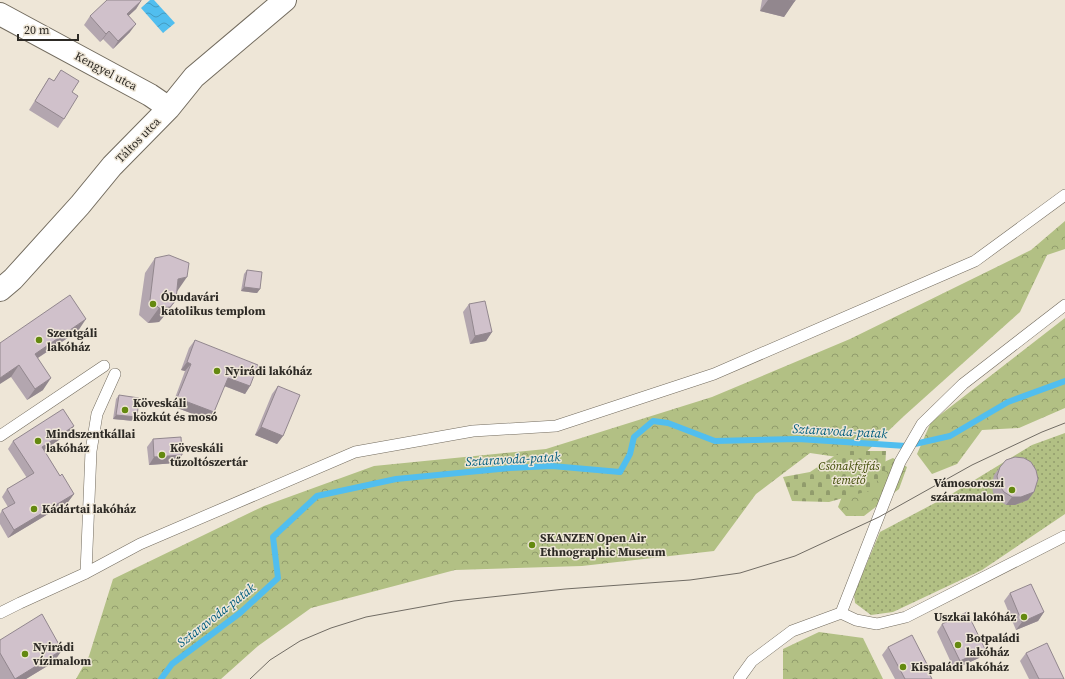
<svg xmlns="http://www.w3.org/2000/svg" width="1065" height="679" font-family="'Source Serif 4',serif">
	<defs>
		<pattern id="grass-dots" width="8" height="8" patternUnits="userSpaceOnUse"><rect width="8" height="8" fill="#b2c084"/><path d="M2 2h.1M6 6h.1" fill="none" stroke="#919c6c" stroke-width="1.8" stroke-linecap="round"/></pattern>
		<pattern id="forest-crowns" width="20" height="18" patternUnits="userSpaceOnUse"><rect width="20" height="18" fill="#b2c084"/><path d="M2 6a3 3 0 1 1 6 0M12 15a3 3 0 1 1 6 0" fill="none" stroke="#919c6c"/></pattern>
		<pattern id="cemetery-stones" width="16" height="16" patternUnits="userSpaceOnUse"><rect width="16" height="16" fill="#b2c084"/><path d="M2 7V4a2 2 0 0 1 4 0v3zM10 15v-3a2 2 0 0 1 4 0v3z" fill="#919c6c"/></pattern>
		<pattern id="water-waves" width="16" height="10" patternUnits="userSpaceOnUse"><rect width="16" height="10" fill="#51beef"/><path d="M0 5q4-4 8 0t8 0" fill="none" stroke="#449bc1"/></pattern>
	</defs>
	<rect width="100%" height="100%" fill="#eee6d7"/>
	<path fill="url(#grass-dots)" d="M 1065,433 L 1065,514 L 982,570 L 893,612 L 871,615 L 855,603 L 854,594 L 880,532 L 950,495 L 1032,445 Z"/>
	<path fill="url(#forest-crowns)" d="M 1065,221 L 1065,249 L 1047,255 L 1020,312 L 904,416 L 858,460 L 810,453 L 756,494 L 714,551 L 582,566 L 455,570 L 311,608 L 258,646 L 221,679 L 76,679 L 89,656 L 113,579 L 264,506 L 374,466 L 546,449 L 712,397 L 850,339 L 1031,250 Z
		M 1065,318 L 1065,408 L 1019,428 L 982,430 L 957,464 L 932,474 L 917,454 L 931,422 Z
		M 893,458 L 907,467 L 899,489 L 864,516 L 846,516 L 838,507 L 846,486 L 866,470 Z
		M 819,632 L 863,638 L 883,679 L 783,679 L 783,649 Z"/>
	<path fill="url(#cemetery-stones)" d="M 842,451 L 886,451 L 885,471 L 868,491 L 829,502 L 792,501 L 783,477 L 810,472 Z"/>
	<path fill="url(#water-waves)" d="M 150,0 L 154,0 L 175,23 L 163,33 L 141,8 Z"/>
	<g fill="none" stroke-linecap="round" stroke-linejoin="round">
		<path stroke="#51beef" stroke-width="6" d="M 161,679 L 172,664 L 240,613 L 278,578 L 273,537 L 317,496 L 396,479 L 510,468 L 552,466 L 620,472 L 630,454 L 634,437 L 653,421 L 668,423 L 715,441 L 798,439 L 906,446 L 950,436 L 1008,402 L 1065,381"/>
		<defs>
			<path id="lane" d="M 0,436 L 104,366
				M 86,573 L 91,451 L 97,414 L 115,374
				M 0,613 L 20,603 L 86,573 L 140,544 L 355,452 L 473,431 L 556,426 L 714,374 L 975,261 L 1065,195
				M 841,613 L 856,620 L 877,624 L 906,617 L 1065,536
				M 739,679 L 752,661 L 792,631 L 841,613 L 900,462 L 922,424 L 963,384 L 1065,305"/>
			<path id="street" d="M 0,14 L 150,95 L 169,108
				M 0,290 L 13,279 L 80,205 L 112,166 L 169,108 L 194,77 L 285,0"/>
		</defs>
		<use href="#lane" stroke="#726b5e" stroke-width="12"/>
		<use href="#street" stroke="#726b5e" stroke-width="24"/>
		<use href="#lane" stroke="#fff" stroke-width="11"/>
		<use href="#street" stroke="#fff" stroke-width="22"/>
		<path stroke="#716c64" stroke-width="1" d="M 250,679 L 270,660 L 300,641 L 331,628 L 366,617 L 454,601 L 565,589 L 690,580 L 740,573 L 795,556 L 879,517 L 972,465 L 1042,432 L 1065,423"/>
	</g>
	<path fill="#b3a6af" d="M 762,0 L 795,0 L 784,17 L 760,11 Z
		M 141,1 L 136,9 L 128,16 L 130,32 L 113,49 L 103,39 L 100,42 L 84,25 L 90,16 Z
		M 61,70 L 72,92 L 64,119 L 58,128 L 29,110 L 49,78 L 54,81 Z
		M 155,258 L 177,292 L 176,300 L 165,315 L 159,322 L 148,323 L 139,315 L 145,273 Z
		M 247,270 L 260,289 L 257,293 L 241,291 L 244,274 Z
		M 469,304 L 492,332 L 486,341 L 470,344 L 463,312 Z
		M 78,331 L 38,358 L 43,390 L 27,400 L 11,377 L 0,343 Z
		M 195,340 L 250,386 L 245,394 L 224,386 L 214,412 L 209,420 L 172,406 L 185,371 L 181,370 L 189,348 Z
		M 278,386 L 283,436 L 277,444 L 255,435 L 272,394 Z
		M 119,395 L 137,417 L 134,421 L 113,419 L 116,399 Z
		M 74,426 L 69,433 L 44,450 L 60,476 L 74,494 L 68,502 L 8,538 L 0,524 L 0,514 L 2,510 L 8,507 L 2,497 L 7,489 L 27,478 L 8,449 L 13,441 Z
		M 153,439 L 176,463 L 149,465 L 147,447 Z
		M 1000,467 L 1034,492 L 1028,500 L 1015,505 L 1006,505 L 998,500 L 993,493 L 992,484 L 994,475 Z
		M 1010,593 L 1044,612 L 1038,621 L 1016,630 L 1004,601 Z
		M 942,624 L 985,649 L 979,658 L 954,669 L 937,632 Z
		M 0,640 L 54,662 L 26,679 L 0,679 Z
		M 888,647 L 930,670 L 929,672 L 932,679 L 895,679 L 882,655 Z
		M 1026,653 L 1064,679 L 1029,679 L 1020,661 Z"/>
	<path fill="#92878e" d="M 768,0 L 788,0 L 795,1 L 784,17 L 760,11 Z
		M 141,1 L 136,9 L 121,23 L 127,14 Z
		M 136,24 L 130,32 L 113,49 L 118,41 Z
		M 109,31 L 103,39 L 100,42 L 106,34 Z
		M 187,277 L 176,293 L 178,279 Z
		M 244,287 L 260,289 L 257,293 L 241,291 Z
		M 176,300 L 165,315 L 159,322 L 148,323 L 159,308 Z
		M 86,319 L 78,331 L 27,365 L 35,354 Z
		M 492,332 L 486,341 L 470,344 L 475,336 Z
		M 187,362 L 191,364 L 185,371 L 181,370 Z
		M 19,365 L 11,377 L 0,384 L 0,378 Z
		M 51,378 L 43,390 L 27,400 L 35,389 Z
		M 228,378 L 250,386 L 245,394 L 222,385 Z
		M 177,398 L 214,412 L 209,420 L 172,406 Z
		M 116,415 L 137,417 L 134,421 L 113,419 Z
		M 74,426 L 69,433 L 37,455 L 42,447 Z
		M 261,427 L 283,436 L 277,444 L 255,435 Z
		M 182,455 L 176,463 L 149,465 L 154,457 Z
		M 1034,492 L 1028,500 L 1015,505 L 1006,505 L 1012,497 Z
		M 74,494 L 68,502 L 8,538 L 14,530 Z
		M 1044,612 L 1038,621 L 1016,630 L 1022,622 Z
		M 985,649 L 979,658 L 954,669 L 960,661 Z
		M 62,650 L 54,662 L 26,679 L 15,679 Z"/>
	<path fill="#d0c1cb" stroke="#92878e" d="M 107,0 L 141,0 L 141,1 L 127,14 L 136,24 L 118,41 L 109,31 L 106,34 L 90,16 Z
		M 788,0 L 795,0 L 795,1 Z
		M 61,70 L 79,81 L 72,92 L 78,96 L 64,119 L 35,101 L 49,78 L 54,81 Z
		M 169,255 L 189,263 L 187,277 L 178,279 L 176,300 L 170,307 L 159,308 L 150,300 L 155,258 Z
		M 247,270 L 262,272 L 260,289 L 244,287 Z
		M 70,295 L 86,319 L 35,354 L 51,378 L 35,389 L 19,365 L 0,378 L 0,343 Z
		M 485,301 L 492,332 L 475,336 L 469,304 Z
		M 195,340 L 258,365 L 250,386 L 228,378 L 214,412 L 177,398 L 191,364 L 187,362 Z
		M 278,386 L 300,395 L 283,436 L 261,427 Z
		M 119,395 L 139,398 L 137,417 L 116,415 Z
		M 63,409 L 74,426 L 42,447 L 60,476 L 62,474 L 74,494 L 14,530 L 2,510 L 15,503 L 7,489 L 34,473 L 13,441 Z
		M 181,437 L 182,455 L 154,457 L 153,439 Z
		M 1015,457 L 1024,458 L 1031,462 L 1036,470 L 1038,479 L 1034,492 L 1021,497 L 1012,497 L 1004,492 L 999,485 L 997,476 L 1000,467 L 1006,460 Z
		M 1031,584 L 1044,612 L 1022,622 L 1010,593 Z
		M 967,612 L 985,649 L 960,661 L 942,624 Z
		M 42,614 L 62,650 L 15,679 L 0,653 L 0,640 Z
		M 912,635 L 930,670 L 928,671 L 932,679 L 905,679 L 888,647 Z
		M 1047,643 L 1064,679 L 1039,679 L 1026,653 Z"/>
	<g fill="#648910" stroke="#eee6d7" stroke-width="1.5">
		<circle cx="153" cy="304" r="4"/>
		<circle cx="39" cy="340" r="4"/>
		<circle cx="217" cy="371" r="4"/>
		<circle cx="125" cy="410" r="4"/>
		<circle cx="38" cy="441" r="4"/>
		<circle cx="162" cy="455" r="4"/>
		<circle cx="1012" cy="490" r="4"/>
		<circle cx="34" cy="509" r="4"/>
		<circle cx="532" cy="545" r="4"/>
		<circle cx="1024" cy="617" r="4"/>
		<circle cx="958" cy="645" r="4"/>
		<circle cx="25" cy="654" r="4"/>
		<circle cx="903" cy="667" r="4"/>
	</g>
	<g text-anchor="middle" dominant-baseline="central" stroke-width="3" stroke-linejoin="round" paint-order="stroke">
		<g font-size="12" fill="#2d2a25" stroke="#eee6d7">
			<text transform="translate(106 71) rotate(28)">Kengyel utca</text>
			<text transform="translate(138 140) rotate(-46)">Táltos utca</text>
		</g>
		<g font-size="12" font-weight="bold" fill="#2d2a25" stroke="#eee6d7" text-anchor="start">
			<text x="161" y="297">Óbudavári<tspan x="161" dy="14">katolikus templom</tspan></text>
			<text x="47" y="333">Szentgáli<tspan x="47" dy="14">lakóház</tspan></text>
			<text x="225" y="371">Nyirádi lakóház</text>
			<text x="133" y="403">Köveskáli<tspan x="133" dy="14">közkút és mosó</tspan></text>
			<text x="46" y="434">Mindszentkállai<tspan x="46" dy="14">lakóház</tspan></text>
			<text x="170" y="448">Köveskáli<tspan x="170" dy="14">tűzoltószertár</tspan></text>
			<text x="1004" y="483" text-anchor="end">Vámosoroszi<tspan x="1004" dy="14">szárazmalom</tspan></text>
			<text x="42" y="509">Kádártai lakóház</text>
			<text x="540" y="538">SKANZEN Open Air<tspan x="540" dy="14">Ethnographic Museum</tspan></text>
			<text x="1016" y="617" text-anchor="end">Uszkai lakóház</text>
			<text x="966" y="638">Botpaládi<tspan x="966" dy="14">lakóház</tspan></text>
			<text x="33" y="647">Nyirádi<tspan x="33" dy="14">vízimalom</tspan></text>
			<text x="911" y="667">Kispaládi lakóház</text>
		</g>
		<g font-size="12" font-style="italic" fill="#3c4800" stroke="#eee6d7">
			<text x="849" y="466">Csónakfejfás<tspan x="849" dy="14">temető</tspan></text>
		</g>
		<g font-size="13" font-style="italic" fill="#005d7e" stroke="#eee6d7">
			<text transform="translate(840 431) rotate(3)">Sztaravoda-patak</text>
			<text transform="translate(513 459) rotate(-3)">Sztaravoda-patak</text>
			<text transform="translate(216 615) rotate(-38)">Sztaravoda-patak</text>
		</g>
	</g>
	<path d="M18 34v6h60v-6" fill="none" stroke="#2d2a25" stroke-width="2"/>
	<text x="24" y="34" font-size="12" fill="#2d2a25" stroke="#eee6d7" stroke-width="3" paint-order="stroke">20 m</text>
</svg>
